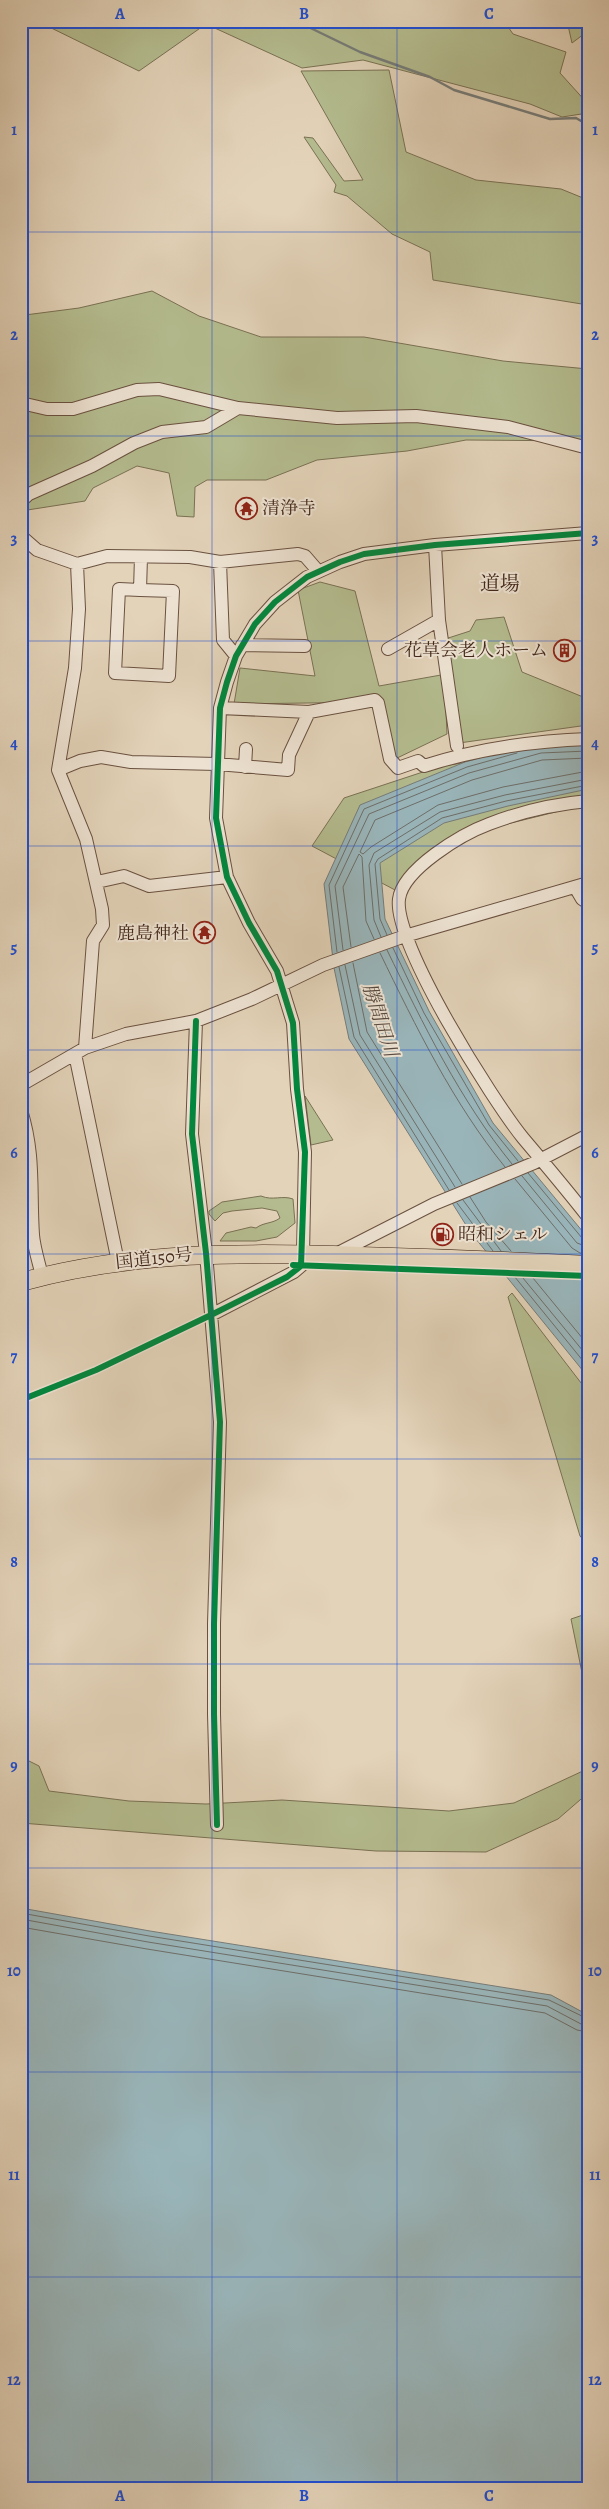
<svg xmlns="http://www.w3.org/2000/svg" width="609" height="2509" font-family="Alegreya,'Noto Serif JP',serif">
	<rect width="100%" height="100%" fill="#e3d3b9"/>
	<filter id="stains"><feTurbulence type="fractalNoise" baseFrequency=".004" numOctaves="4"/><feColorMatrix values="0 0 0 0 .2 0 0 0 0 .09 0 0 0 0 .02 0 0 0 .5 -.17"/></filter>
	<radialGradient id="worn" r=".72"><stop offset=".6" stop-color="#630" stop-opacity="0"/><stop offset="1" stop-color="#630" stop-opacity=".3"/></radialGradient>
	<path fill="#b4bc8f" stroke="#7a7154" d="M 37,21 L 504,21 L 513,34 L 566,52 L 560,73 L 588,104 L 588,113 L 562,117 L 530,104 L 363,60 L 302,68 L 206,24 L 139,71 Z
		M 567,21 L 588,21 L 588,31 L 572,43 Z
		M 389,70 L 406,152 L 476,180 L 561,189 L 588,200 L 588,305 L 433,280 L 430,252 L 392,234 L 347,196 L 334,192 L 336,185 L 304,137 L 313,138 L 344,181 L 363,180 L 301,71 Z
		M 152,291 L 199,316 L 261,337 L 364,337 L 503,361 L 588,369 L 588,441 L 466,440 L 407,451 L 317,460 L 266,480 L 207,480 L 195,487 L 194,517 L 177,516 L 169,473 L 137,466 L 93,488 L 85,501 L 21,511 L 21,305 L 25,315 L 79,308 Z
		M 320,582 L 355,591 L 379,686 L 441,675 L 439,641 L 470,631 L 476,620 L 504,617 L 522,672 L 588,699 L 588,725 L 459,743 L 445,689 L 447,734 L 393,760 L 381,702 L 234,704 L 240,668 L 315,676 L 298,590 Z
		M 588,746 L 588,804 L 446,839 L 395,890 L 312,846 L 344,798 L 441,766 Z
		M 305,1096 L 333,1140 L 311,1145 Z
		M 261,1196 C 273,1201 282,1195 293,1199 L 295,1223 L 277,1237 L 256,1241 L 220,1241 L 226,1233 L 251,1227 L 256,1228 C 264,1222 272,1224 280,1218 L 277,1211 L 262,1208 L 232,1211 L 223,1213 L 215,1221 L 209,1214 L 209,1211 L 222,1202 Z
		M 512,1293 L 588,1392 L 588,1545 L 580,1536 L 508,1297 Z
		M 583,1615 L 588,1632 L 588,1702 L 571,1619 Z
		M 21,1757 L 39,1766 L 49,1791 L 129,1801 L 206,1804 L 282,1800 L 449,1811 L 514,1803 L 585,1770 L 588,1759 L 588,1793 L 558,1819 L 486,1852 L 376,1851 L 21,1823 Z"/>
	<path fill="#99b5ba" stroke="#767c79" d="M 588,739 L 588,789 L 508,806 L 444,823 L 380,863 L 385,919 L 429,1011 L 493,1123 L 588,1238 L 588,1377 L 471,1233 L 349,1039 L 334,968 L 324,884 L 360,805 L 465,762 L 539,741 Z
		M 21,1908 L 150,1931 L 551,1995 L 588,2015 L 588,2488 L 21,2488 Z"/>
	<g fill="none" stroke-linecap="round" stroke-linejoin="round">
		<path stroke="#6d6e69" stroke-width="1" d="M 588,758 L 542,760 L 472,780 L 375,820 L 360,852 L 363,854 L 371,847 L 438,805 L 503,787 L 588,771
			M 387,935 L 380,919 L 375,864 L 378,859 L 442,818 L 506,801 L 588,785
			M 381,937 L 374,920 L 369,865 L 374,853 L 440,812 L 505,795 L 588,779
			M 351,947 L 343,887 L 359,854 L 362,857 L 366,921 L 374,939
			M 393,948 L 424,1013 L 489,1125 L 518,1161
			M 343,950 L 335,886 L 369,814 L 469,773 L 541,753 L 588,751
			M 387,950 C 423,1024 460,1100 512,1164
			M 337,952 L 329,885 L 364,809 L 467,767 L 517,753
			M 380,953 C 416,1027 453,1103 505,1167
			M 353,963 L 367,1032 L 462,1184
			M 345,965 L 360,1035 L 455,1187
			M 339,967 L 354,1037 L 449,1190
			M 528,1173 L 582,1238 L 588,1240
			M 522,1176 L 577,1243 L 588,1247
			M 515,1179 L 572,1248 L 580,1253 L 588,1254
			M 470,1197 L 486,1222 L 511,1251
			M 463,1200 L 501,1251
			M 457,1203 L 493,1251
			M 510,1271 L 588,1367
			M 518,1272 L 588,1357
			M 528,1272 L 588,1345
			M 21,1913 L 149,1936 L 549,2000 L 588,2019
			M 21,1919 L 148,1942 L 547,2006 L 581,2024 L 588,2025
			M 21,1927 L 147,1949 L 545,2013 L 577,2030 L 588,2032"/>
		<path stroke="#767c79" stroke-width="2.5" d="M 296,21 L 360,52 L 430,77 L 454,90 L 550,119 L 576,118 L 588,125"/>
		<defs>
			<path id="minor" d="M 21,403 L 47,409 L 73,409 L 137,390 L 159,389 L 238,408 L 337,418 L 416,416 L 508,427 L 588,448
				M 21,501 L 29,494 L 92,466 L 134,443 L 162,432 L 206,427 L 238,408
				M 21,536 L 37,550 L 77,564 L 107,556 L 190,557 L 220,562 L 298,554 L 305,556 L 318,571
				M 435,545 L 439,620 L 457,746
				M 220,562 L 223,640 L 236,656
				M 77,564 L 79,609 L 75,668 L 58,770 L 86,839 L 102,909 L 103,925 L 93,941 L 85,1048
				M 140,590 L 119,589 L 115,673 L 169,676 L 173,591 L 140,590 L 141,557
				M 242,645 L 305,646
				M 388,649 L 439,620
				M 220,708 L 309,712
				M 245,767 L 246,749
				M 58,770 L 80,761 L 101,757 L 131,762 L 217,764 L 288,770 L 289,755 L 309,712 L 375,700 L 378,703 L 390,759 L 398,768 L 418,761 L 424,766 C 477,749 533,741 588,739
				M 588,801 C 554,804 520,812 489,824 C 462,834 403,869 399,899 C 393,943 493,1101 523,1138 C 545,1164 567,1190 588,1217
				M 97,882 L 124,876 L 149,886 L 227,877
				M 575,887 L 582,899 L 588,903
				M 196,1021 L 192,1134 L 206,1253 L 220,1422 L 214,1624 L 214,1714 L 217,1825
				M 75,1054 L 118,1262
				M 21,1085 L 85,1048 L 126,1034 L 196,1021 L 252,999 L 323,965 L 405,936 L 588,883
				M 21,1110 C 35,1155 30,1189 33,1235 C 34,1248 39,1263 42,1276
				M 334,1255 L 434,1204 L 534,1163 L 588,1135
				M 211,1315 L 294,1272 L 301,1266 L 303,1254 L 305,1152 L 297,1089 L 293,1023 L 277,971 L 249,923 L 227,877 L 216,818 L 220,708 L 227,682 L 236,656 L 255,624 L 275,602 L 307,577 L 340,562 L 364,554 L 435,545 L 588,533"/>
			<path id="highway" d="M 21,1282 C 134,1251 245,1252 360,1256 C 436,1258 512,1261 588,1265"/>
		</defs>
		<use href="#minor" stroke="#6a5140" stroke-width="14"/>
		<use href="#highway" stroke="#412618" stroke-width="19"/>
		<use href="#minor" stroke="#ede2d2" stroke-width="12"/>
		<use href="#highway" stroke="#e3d3b9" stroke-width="18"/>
		<defs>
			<path id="cycleway" d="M 196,1021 L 192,1134 L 206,1253 L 220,1422 L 214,1624 L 214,1714 L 217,1825
				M 293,1265 L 588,1276
				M 21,1400 L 96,1370 L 211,1315 L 287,1277 L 301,1266 L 305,1152 L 297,1089 L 293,1023 L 277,971 L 249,923 L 227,877 L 216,818 L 220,708 L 227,682 L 236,656 L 255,624 L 275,602 L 307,577 L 340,562 L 364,554 L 435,545 L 588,533"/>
		</defs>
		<use href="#cycleway" stroke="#ede2d2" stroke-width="9"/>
		<use href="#cycleway" stroke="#00873e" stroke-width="6"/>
	</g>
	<path fill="none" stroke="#1d4ed8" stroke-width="1" stroke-opacity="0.55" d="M 212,21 L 212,2488M 397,21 L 397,2488M 21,232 L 588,232M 21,436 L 588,436M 21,641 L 588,641M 21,846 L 588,846M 21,1050 L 588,1050M 21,1254 L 588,1254M 21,1459 L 588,1459M 21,1664 L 588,1664M 21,1868 L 588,1868M 21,2072 L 588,2072M 21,2277 L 588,2277"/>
	<defs>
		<symbol id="temple-ring" viewBox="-11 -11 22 22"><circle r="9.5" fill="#ede2d2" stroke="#8f2418" stroke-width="1.5"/><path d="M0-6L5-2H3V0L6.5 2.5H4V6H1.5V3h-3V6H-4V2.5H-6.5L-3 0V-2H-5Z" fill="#8f2418"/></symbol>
		<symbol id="building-ring" viewBox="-11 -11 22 22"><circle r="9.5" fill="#ede2d2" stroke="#8f2418" stroke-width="1.5"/><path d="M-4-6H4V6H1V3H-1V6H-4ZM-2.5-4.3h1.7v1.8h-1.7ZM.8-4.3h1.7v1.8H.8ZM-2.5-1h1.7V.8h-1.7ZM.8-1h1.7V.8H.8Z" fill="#8f2418"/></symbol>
		<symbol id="fuel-ring" viewBox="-11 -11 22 22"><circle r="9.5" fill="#ede2d2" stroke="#8f2418" stroke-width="1.5"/><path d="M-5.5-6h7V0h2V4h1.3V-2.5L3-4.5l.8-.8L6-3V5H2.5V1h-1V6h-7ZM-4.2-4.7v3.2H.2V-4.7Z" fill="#8f2418"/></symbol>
	</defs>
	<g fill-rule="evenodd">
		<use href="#temple-ring" x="234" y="496" width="25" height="25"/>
		<use href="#building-ring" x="552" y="638" width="25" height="25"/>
		<use href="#temple-ring" x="192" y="920" width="25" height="25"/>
		<use href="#fuel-ring" x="430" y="1222" width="25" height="25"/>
	</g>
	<g text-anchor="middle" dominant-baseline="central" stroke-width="4" stroke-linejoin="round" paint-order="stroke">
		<g font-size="18" fill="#412618" stroke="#ede2d2" text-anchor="start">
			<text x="262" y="508">清浄寺</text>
			<text x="548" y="650" text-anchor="end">花草会老人ホーム</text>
			<text x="189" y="933" text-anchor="end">鹿島神社</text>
			<text x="458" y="1234">昭和シェル</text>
		</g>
		<g font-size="18" fill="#412618" stroke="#ede2d2">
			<text transform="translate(154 1258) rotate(-6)">国道150号</text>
		</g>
		<g font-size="19" font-style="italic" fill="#574a40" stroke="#ede2d2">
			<text transform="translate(380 1020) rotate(72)">勝間田川</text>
		</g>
		<g font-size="20" fill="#412618" stroke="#ede2d2">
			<text x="500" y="583">道場</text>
		</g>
	</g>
	<rect width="609" height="2509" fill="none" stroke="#e3d3b9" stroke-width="55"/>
	<rect x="28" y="28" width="554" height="2454" fill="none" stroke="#1d4ed8" stroke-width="2"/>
	<g font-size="16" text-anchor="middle" font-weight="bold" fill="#1d4ed8">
		<text x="120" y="19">A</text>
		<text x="304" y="19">B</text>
		<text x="489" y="19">C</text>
		<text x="14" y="135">1</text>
		<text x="595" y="135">1</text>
		<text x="14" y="340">2</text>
		<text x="595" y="340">2</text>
		<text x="14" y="544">3</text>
		<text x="595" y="544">3</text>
		<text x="14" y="749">4</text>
		<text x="595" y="749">4</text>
		<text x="14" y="953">5</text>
		<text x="595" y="953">5</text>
		<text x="14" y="1158">6</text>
		<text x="595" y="1158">6</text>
		<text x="14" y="1362">7</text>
		<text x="595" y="1362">7</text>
		<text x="14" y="1567">8</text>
		<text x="595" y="1567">8</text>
		<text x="14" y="1771">9</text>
		<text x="595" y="1771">9</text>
		<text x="14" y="1976">10</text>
		<text x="595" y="1976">10</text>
		<text x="14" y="2180">11</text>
		<text x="595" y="2180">11</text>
		<text x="14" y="2385">12</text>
		<text x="595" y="2385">12</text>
		<text x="120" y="2501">A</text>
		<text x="304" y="2501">B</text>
		<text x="489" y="2501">C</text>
	</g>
	<rect width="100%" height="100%" filter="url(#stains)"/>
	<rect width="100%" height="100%" fill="url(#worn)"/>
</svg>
